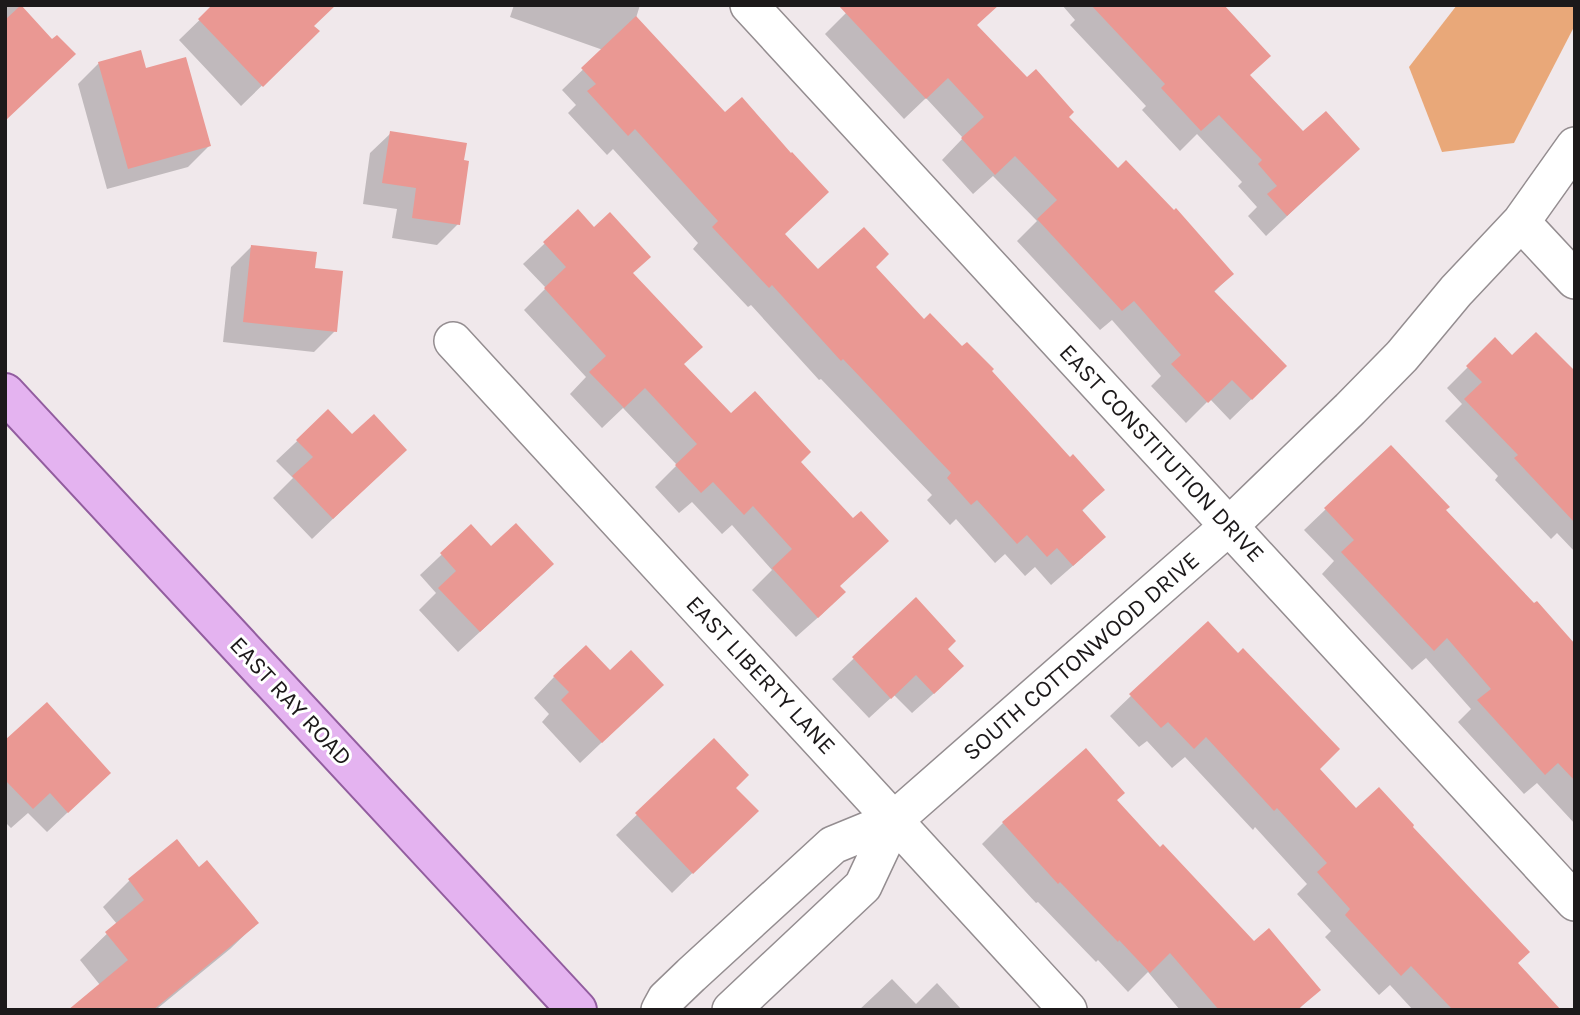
<svg xmlns="http://www.w3.org/2000/svg" width="1580" height="1015" font-family="Karla,sans-serif">
	<rect width="100%" height="100%" fill="#f0e8eb"/>
	<path fill="#e9a879" d="M 1457,5 L 1575,5 L 1575,25 L 1514,143 L 1442,152 L 1409,67 Z"/>
	<path fill="#0003" d="M 5,5 L 18,5 L 52,41 L 5,120 Z
		M 215,5 L 313,26 L 318,31 L 241,106 L 179,40 Z
		M 514,5 L 640,5 L 636,18 L 783,235 L 818,272 L 874,267 L 924,321 L 962,348 L 990,371 L 1070,459 L 1103,490 L 1081,512 L 1083,557 L 1051,585 L 1035,567 L 1025,576 L 1005,554 L 995,563 L 956,519 L 950,525 L 927,500 L 932,495 L 821,379 L 819,380 L 751,305 L 748,307 L 693,249 L 698,243 L 613,149 L 607,155 L 568,113 L 576,105 L 562,90 L 603,50 L 510,17 Z
		M 1062,5 L 1222,5 L 1249,76 L 1303,134 L 1358,149 L 1266,236 L 1248,216 L 1257,207 L 1238,186 L 1242,182 L 1197,134 L 1180,151 L 1142,110 L 1146,106 L 1070,25 L 1075,20 Z
		M 846,13 L 975,25 L 1118,171 L 1232,274 L 1213,293 L 1264,387 L 1230,420 L 1210,399 L 1186,423 L 1151,386 L 1161,376 L 1112,320 L 1100,330 L 1017,241 L 1037,221 L 993,176 L 973,194 L 942,160 L 963,138 L 926,98 L 904,119 L 825,34 Z
		M 99,63 L 145,70 L 209,146 L 188,167 L 107,189 L 78,84 Z
		M 391,133 L 458,224 L 437,245 L 392,238 L 397,209 L 363,204 L 370,153 Z
		M 578,212 L 632,274 L 683,365 L 731,416 L 799,462 L 839,587 L 823,613 L 796,637 L 752,590 L 772,570 L 732,525 L 722,534 L 692,502 L 679,513 L 655,487 L 677,465 L 623,408 L 602,428 L 570,394 L 586,377 L 524,310 L 546,288 L 523,264 Z
		M 252,246 L 313,269 L 335,331 L 314,352 L 223,342 L 231,267 Z
		M 1495,340 L 1512,358 L 1575,374 L 1575,552 L 1557,533 L 1551,539 L 1495,480 L 1498,476 L 1445,421 L 1462,404 L 1447,388 Z
		M 328,412 L 384,470 L 312,539 L 273,498 L 293,478 L 276,461 Z
		M 1391,447 L 1443,510 L 1575,646 L 1575,824 L 1537,783 L 1524,794 L 1458,722 L 1471,709 L 1426,658 L 1412,670 L 1322,574 L 1334,561 L 1304,530 Z
		M 471,527 L 491,549 L 531,585 L 458,652 L 419,610 L 436,593 L 420,575 Z
		M 916,600 L 946,649 L 941,687 L 912,713 L 894,695 L 869,718 L 832,679 Z
		M 1207,623 L 1318,769 L 1356,810 L 1410,827 L 1516,964 L 1558,1010 L 1413,1010 L 1390,985 L 1379,995 L 1325,937 L 1331,931 L 1297,894 L 1307,884 L 1255,827 L 1253,830 L 1185,757 L 1172,768 L 1147,741 L 1139,747 L 1110,716 Z
		M 554,677 L 641,705 L 580,763 L 542,722 L 549,714 L 534,698 Z
		M 714,740 L 735,831 L 672,893 L 616,835 Z
		M 5,743 L 88,793 L 47,832 L 28,813 L 11,828 L 5,822 Z
		M 1086,751 L 1115,800 L 1160,850 L 1254,943 L 1318,989 L 1298,1010 L 1180,1010 L 1148,972 L 1128,992 L 1098,960 L 1096,962 L 1038,902 L 1036,903 L 982,844 L 1003,823 Z
		M 177,842 L 199,869 L 257,923 L 230,949 L 158,1008 L 160,1010 L 70,1010 L 100,985 L 80,960 L 117,924 L 103,907 L 129,881 Z
		M 892,979 L 916,1004 L 937,983 L 962,1010 L 859,1010 Z"/>
	<path fill="#ea9893" d="M 21,5 L 52,39 L 57,35 L 76,54 L 5,121 L 5,20 Z
		M 212,5 L 336,5 L 314,26 L 320,31 L 263,87 L 198,19 Z
		M 838,5 L 999,5 L 977,25 L 1027,77 L 1036,69 L 1074,112 L 1069,117 L 1118,168 L 1126,160 L 1174,210 L 1176,208 L 1234,274 L 1214,291 L 1287,366 L 1252,400 L 1232,380 L 1208,403 L 1171,364 L 1181,355 L 1134,301 L 1122,311 L 1037,219 L 1057,200 L 1015,156 L 995,175 L 961,138 L 984,117 L 948,78 L 926,99 Z
		M 1091,5 L 1224,5 L 1271,56 L 1250,75 L 1303,131 L 1326,111 L 1360,149 L 1287,216 L 1267,194 L 1277,186 L 1258,164 L 1262,160 L 1219,115 L 1201,131 L 1161,88 L 1165,84 Z
		M 636,16 L 725,112 L 742,97 L 791,153 L 792,152 L 829,192 L 785,234 L 818,269 L 864,227 L 889,254 L 876,267 L 924,319 L 930,313 L 962,346 L 967,342 L 994,369 L 992,371 L 1070,457 L 1073,454 L 1105,490 L 1082,510 L 1106,537 L 1073,566 L 1057,548 L 1047,557 L 1027,535 L 1017,544 L 977,500 L 971,505 L 947,478 L 951,473 L 843,359 L 841,361 L 772,285 L 769,288 L 712,227 L 718,221 L 635,129 L 628,136 L 587,91 L 596,84 L 581,68 Z
		M 141,50 L 146,68 L 186,57 L 211,146 L 128,169 L 98,62 Z
		M 390,131 L 467,143 L 464,160 L 469,161 L 460,225 L 412,218 L 416,188 L 382,183 Z
		M 578,209 L 594,227 L 610,212 L 651,257 L 633,273 L 703,347 L 684,364 L 731,413 L 755,391 L 811,452 L 801,462 L 853,518 L 861,511 L 889,541 L 840,586 L 846,592 L 818,618 L 772,568 L 792,549 L 753,506 L 744,515 L 713,482 L 701,493 L 675,465 L 697,444 L 645,388 L 624,408 L 589,372 L 606,356 L 544,288 L 566,267 L 543,242 Z
		M 251,245 L 317,252 L 315,268 L 343,271 L 337,332 L 243,322 Z
		M 1536,332 L 1575,371 L 1575,523 L 1514,458 L 1518,455 L 1464,399 L 1482,382 L 1466,366 L 1495,337 L 1512,355 Z
		M 328,409 L 352,434 L 374,414 L 407,450 L 333,519 L 292,476 L 313,457 L 296,440 Z
		M 1391,445 L 1450,507 L 1446,510 L 1534,603 L 1537,601 L 1575,644 L 1575,781 L 1558,763 L 1545,775 L 1477,700 L 1491,689 L 1447,638 L 1434,651 L 1341,552 L 1354,540 L 1324,508 Z
		M 516,523 L 554,564 L 480,632 L 438,588 L 456,571 L 440,553 L 471,524 L 491,546 Z
		M 916,597 L 956,641 L 948,649 L 964,666 L 934,694 L 916,675 L 891,699 L 852,657 Z
		M 1208,621 L 1238,653 L 1243,648 L 1340,749 L 1320,769 L 1356,808 L 1379,787 L 1414,825 L 1413,827 L 1530,952 L 1518,963 L 1561,1010 L 1453,1010 L 1411,966 L 1401,976 L 1345,915 L 1350,909 L 1317,872 L 1327,863 L 1277,808 L 1274,811 L 1206,737 L 1194,749 L 1168,722 L 1161,728 L 1129,694 Z
		M 586,645 L 610,670 L 631,650 L 664,685 L 602,743 L 561,700 L 569,692 L 553,676 Z
		M 47,702 L 111,773 L 68,813 L 50,793 L 33,809 L 5,780 L 5,740 Z
		M 714,738 L 749,775 L 736,788 L 759,811 L 693,874 L 635,813 Z
		M 1086,748 L 1125,793 L 1117,800 L 1160,847 L 1163,844 L 1254,941 L 1269,928 L 1321,990 L 1297,1010 L 1219,1010 L 1170,953 L 1150,973 L 1119,940 L 1118,942 L 1060,882 L 1058,884 L 1002,822 Z
		M 177,839 L 199,867 L 207,860 L 259,923 L 153,1010 L 68,1010 L 128,960 L 105,932 L 144,900 L 128,879 Z"/>
	<g fill="none" stroke-linecap="round" stroke-linejoin="round">
		<defs>
			<path id="minor" d="M 749,5 L 1575,902
				M 1521,222 L 1575,280
				M 453,341 L 1068,1010
				M 660,1010 L 666,999 L 691,975 L 833,845 L 894,820 L 1229,526 L 1350,409 L 1402,356 L 1456,291 L 1521,222 L 1575,146
				M 731,1010 L 863,886 L 894,820"/>
			<path id="primary" d="M 5,393 L 577,1010"/>
		</defs>
		<use href="#minor" stroke="#948d90" stroke-width="40"/>
		<use href="#primary" stroke="#925d9f" stroke-width="42"/>
		<use href="#minor" stroke="#fff" stroke-width="37"/>
		<use href="#primary" stroke="#e4b3f0" stroke-width="38"/>
	</g>
	<g text-anchor="middle" dominant-baseline="central" stroke-width="6" stroke-linejoin="round" paint-order="stroke">
		<g font-size="24" fill="#1c191a" stroke="#fff">
			<text transform="translate(1162 453) rotate(47)">EAST CONSTITUTION DRIVE</text>
			<text transform="translate(1081 656) rotate(-41)">SOUTH COTTONWOOD DRIVE</text>
			<text transform="translate(761 675) rotate(47)">EAST LIBERTY LANE</text>
			<text transform="translate(291 701) rotate(47)">EAST RAY ROAD</text>
		</g>
	</g>
	<rect width="1580" height="1015" fill="none" stroke="#1c191a" stroke-width="14"/>
</svg>
